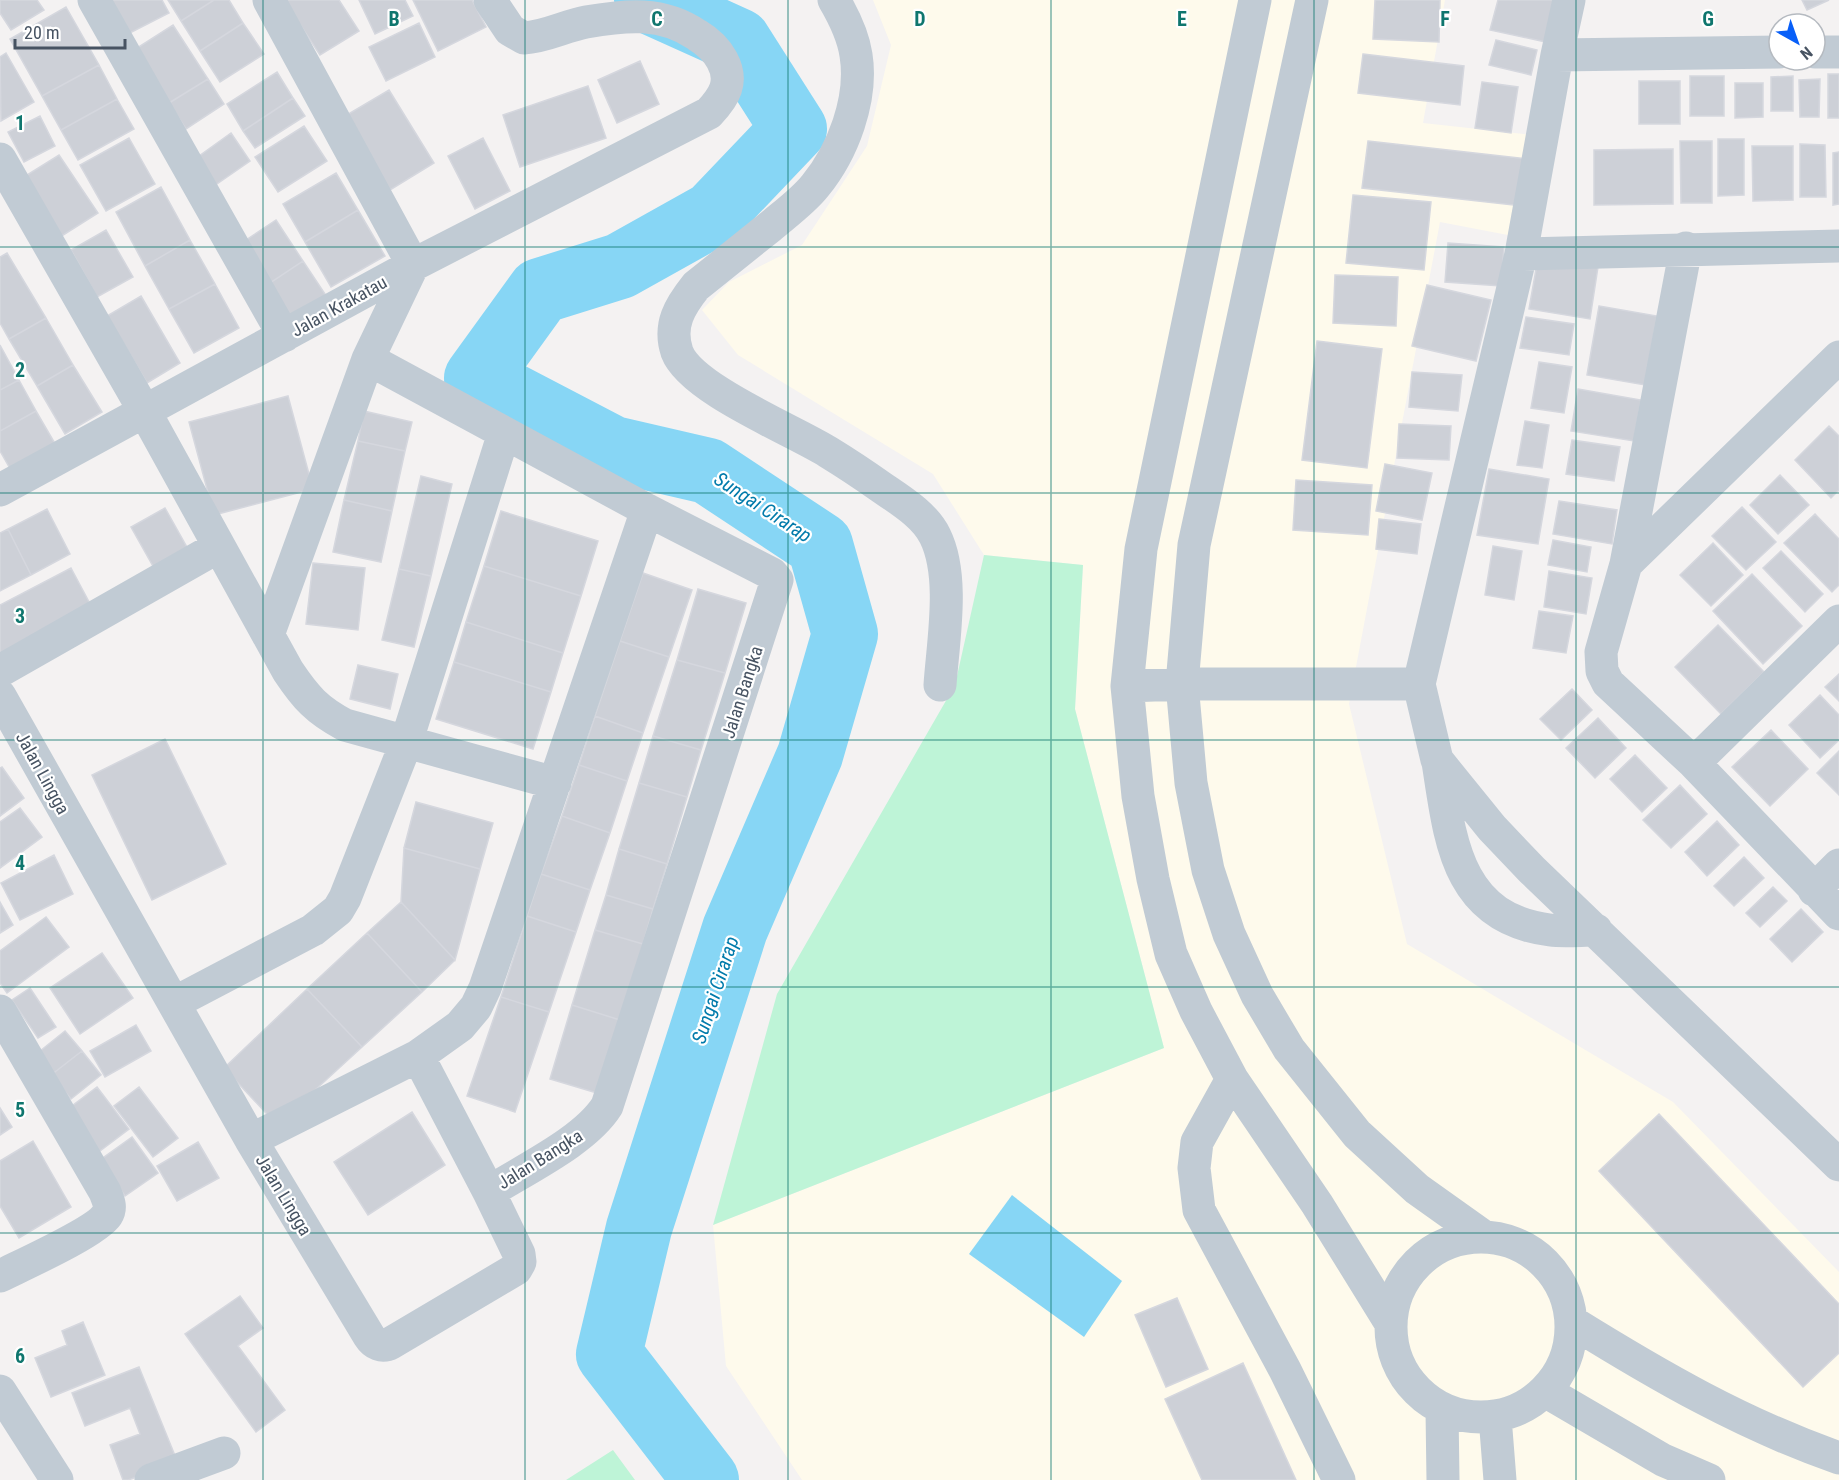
<svg xmlns="http://www.w3.org/2000/svg" width="1839" height="1480" font-family="'Roboto Condensed',sans-serif">
	<rect width="100%" height="100%" fill="#f4f2f2"/>
	<path fill="#fefaec" d="M 873,0 L 1445,0 L 1423,123 L 1542,136 L 1513,236 L 1440,222 L 1349,704 L 1407,944 L 1673,1102 L 1839,1272 L 1839,1480 L 802,1480 L 726,1366 L 713,1225 L 1164,1048 L 1075,709 L 1083,565 L 984,555 L 933,474 L 738,355 L 702,310 L 729,282 L 802,245 L 867,146 L 891,45 Z"/>
	<path fill="#bef4d7" d="M 984,555 L 1083,565 L 1075,709 L 1164,1048 L 713,1225 L 777,994 L 955,685 Z
		M 613,1450 L 635,1480 L 566,1480 Z"/>
	<path fill="#87d6f5" d="M 1012,1195 L 1122,1281 L 1084,1337 L 969,1254 Z"/>
	<g fill="none" stroke-linecap="round" stroke-linejoin="round">
		<path stroke="#87d6f5" stroke-width="66" d="M 647,0 L 738,41 L 794,129 L 713,214 L 620,266 L 540,291 L 477,378 L 613,449 L 708,471 L 820,545 L 845,634 L 810,755 L 735,929 L 639,1228 L 609,1354 L 706,1480"/>
	</g>
	<path fill="#cdd0d7" stroke="#d5d7de" stroke-width="1.5" d="M 0,0 L 37,0 L 44,10 L 11,30 L 0,13 Z
		M 110,0 L 162,0 L 169,13 L 124,36 Z
		M 168,0 L 214,0 L 181,21 Z
		M 214,0 L 229,0 L 243,23 L 200,51 L 181,21 Z
		M 284,0 L 339,0 L 359,31 L 320,55 Z
		M 359,0 L 405,0 L 413,16 L 375,34 Z
		M 413,0 L 472,0 L 486,27 L 438,51 Z
		M 1375,0 L 1440,0 L 1439,42 L 1373,39 Z
		M 1498,0 L 1556,0 L 1546,42 L 1490,30 Z
		M 1802,0 L 1829,0 L 1807,10 Z
		M 66,7 L 99,65 L 42,96 L 10,39 Z
		M 243,23 L 264,54 L 220,82 L 200,51 Z
		M 419,23 L 435,57 L 386,81 L 369,47 Z
		M 173,25 L 208,79 L 169,103 L 134,50 Z
		M 1496,40 L 1537,50 L 1531,75 L 1489,65 Z
		M 6,53 L 34,102 L 1,121 L 0,57 Z
		M 1363,54 L 1464,66 L 1460,105 L 1358,93 Z
		M 640,61 L 659,104 L 617,123 L 598,80 Z
		M 99,65 L 117,99 L 61,130 L 42,96 Z
		M 277,72 L 293,98 L 243,131 L 227,104 Z
		M 1828,74 L 1839,74 L 1839,118 L 1828,118 Z
		M 1690,76 L 1724,76 L 1724,116 L 1690,116 Z
		M 1793,76 L 1793,111 L 1771,111 L 1771,77 Z
		M 208,79 L 224,104 L 186,129 L 169,103 Z
		M 1820,79 L 1819,117 L 1800,117 L 1799,80 Z
		M 1639,81 L 1680,81 L 1680,124 L 1639,124 Z
		M 1482,82 L 1518,87 L 1511,133 L 1475,128 Z
		M 1735,83 L 1763,83 L 1763,117 L 1735,118 Z
		M 588,86 L 606,138 L 520,167 L 503,115 Z
		M 389,90 L 434,163 L 390,190 L 345,116 Z
		M 293,98 L 305,116 L 255,148 L 243,131 Z
		M 117,99 L 134,129 L 78,160 L 61,130 Z
		M 40,116 L 55,146 L 24,162 L 8,132 Z
		M 304,126 L 327,161 L 278,192 L 255,157 Z
		M 231,133 L 250,161 L 214,186 L 195,159 Z
		M 129,138 L 155,184 L 106,211 L 80,165 Z
		M 483,138 L 510,191 L 475,209 L 448,156 Z
		M 1718,139 L 1744,139 L 1744,195 L 1718,196 Z
		M 1368,141 L 1528,159 L 1522,206 L 1362,188 Z
		M 1680,141 L 1712,141 L 1712,203 L 1681,203 Z
		M 1800,144 L 1825,145 L 1826,197 L 1800,197 Z
		M 1752,146 L 1793,146 L 1793,200 L 1753,201 Z
		M 1673,149 L 1673,204 L 1594,205 L 1594,150 Z
		M 1839,152 L 1839,204 L 1833,205 L 1833,153 Z
		M 59,155 L 98,213 L 57,239 L 19,180 Z
		M 336,173 L 358,210 L 305,242 L 283,204 Z
		M 161,187 L 190,240 L 145,266 L 116,212 Z
		M 1353,195 L 1431,202 L 1424,270 L 1346,263 Z
		M 358,210 L 385,256 L 331,287 L 305,242 Z
		M 276,220 L 303,261 L 267,285 L 240,244 Z
		M 106,230 L 133,277 L 97,297 L 71,250 Z
		M 190,240 L 215,284 L 169,309 L 145,266 Z
		M 1448,243 L 1504,247 L 1501,286 L 1445,282 Z
		M 7,253 L 46,318 L 9,339 L 0,323 L 0,257 Z
		M 1538,258 L 1598,267 L 1590,319 L 1529,309 Z
		M 303,261 L 329,300 L 293,324 L 267,285 Z
		M 1335,275 L 1398,277 L 1396,326 L 1333,323 Z
		M 215,284 L 239,328 L 194,353 L 169,309 Z
		M 1427,285 L 1491,300 L 1476,361 L 1412,346 Z
		M 141,296 L 180,363 L 147,383 L 107,316 Z
		M 1599,306 L 1657,316 L 1645,385 L 1587,375 Z
		M 1526,317 L 1574,324 L 1569,355 L 1520,348 Z
		M 46,318 L 73,365 L 37,386 L 9,339 Z
		M 1317,341 L 1382,349 L 1367,468 L 1302,460 Z
		M 0,345 L 19,380 L 0,390 Z
		M 1539,362 L 1572,367 L 1564,413 L 1531,408 Z
		M 73,365 L 102,412 L 65,434 L 37,386 Z
		M 1412,372 L 1462,375 L 1458,411 L 1409,407 Z
		M 19,380 L 36,411 L 0,431 L 0,390 Z
		M 1578,389 L 1641,400 L 1634,441 L 1571,431 Z
		M 288,396 L 313,489 L 214,515 L 189,422 Z
		M 36,411 L 57,447 L 12,472 L 0,451 L 0,431 Z
		M 364,411 L 412,422 L 405,451 L 358,441 Z
		M 1525,421 L 1549,425 L 1542,468 L 1517,465 Z
		M 1399,424 L 1451,426 L 1449,460 L 1397,458 Z
		M 1829,426 L 1839,436 L 1839,490 L 1831,498 L 1795,460 Z
		M 1572,440 L 1620,447 L 1614,481 L 1566,474 Z
		M 358,441 L 405,451 L 392,511 L 344,500 Z
		M 1385,464 L 1432,473 L 1422,520 L 1376,511 Z
		M 1489,469 L 1549,479 L 1538,544 L 1477,535 Z
		M 1780,475 L 1809,505 L 1778,534 L 1750,505 Z
		M 421,476 L 452,484 L 431,576 L 399,569 Z
		M 1296,480 L 1372,485 L 1368,535 L 1293,530 Z
		M 344,500 L 392,511 L 381,562 L 333,552 Z
		M 1559,501 L 1617,510 L 1612,544 L 1553,534 Z
		M 1742,507 L 1776,542 L 1746,570 L 1712,536 Z
		M 165,508 L 188,549 L 154,568 L 131,527 Z
		M 47,509 L 70,554 L 31,575 L 8,529 Z
		M 501,511 L 598,541 L 581,596 L 484,566 Z
		M 1815,514 L 1839,539 L 1839,585 L 1832,592 L 1784,543 Z
		M 1379,519 L 1421,524 L 1417,554 L 1376,549 Z
		M 8,529 L 31,575 L 0,591 L 0,533 Z
		M 1553,540 L 1591,547 L 1587,572 L 1548,565 Z
		M 1713,543 L 1743,575 L 1711,606 L 1680,575 Z
		M 1493,546 L 1522,551 L 1514,600 L 1485,595 Z
		M 1781,551 L 1823,594 L 1805,612 L 1763,568 Z
		M 313,563 L 365,568 L 358,630 L 306,624 Z
		M 484,566 L 581,596 L 563,653 L 466,622 Z
		M 71,568 L 96,615 L 0,666 L 0,605 Z
		M 399,569 L 431,576 L 414,647 L 382,640 Z
		M 1549,571 L 1592,578 L 1586,614 L 1544,607 Z
		M 643,573 L 692,590 L 669,657 L 620,641 Z
		M 1752,574 L 1802,626 L 1763,664 L 1713,611 Z
		M 698,589 L 746,603 L 725,673 L 677,660 Z
		M 1539,611 L 1573,616 L 1566,653 L 1533,648 Z
		M 466,622 L 563,653 L 551,692 L 454,662 Z
		M 1718,625 L 1764,672 L 1721,714 L 1675,667 Z
		M 620,641 L 669,657 L 643,733 L 595,716 Z
		M 677,660 L 725,673 L 701,750 L 653,736 Z
		M 454,662 L 551,692 L 533,749 L 436,719 Z
		M 358,665 L 398,674 L 390,709 L 350,699 Z
		M 1839,674 L 1839,701 L 1825,687 Z
		M 1572,689 L 1592,710 L 1561,740 L 1540,719 Z
		M 1820,695 L 1839,715 L 1839,740 L 1820,758 L 1789,725 Z
		M 595,716 L 643,733 L 627,781 L 579,765 Z
		M 1598,718 L 1626,748 L 1595,778 L 1566,748 Z
		M 1771,730 L 1808,769 L 1770,806 L 1732,767 Z
		M 653,736 L 701,750 L 687,797 L 639,783 Z
		M 165,739 L 226,864 L 152,900 L 92,775 Z
		M 1839,751 L 1839,795 L 1817,773 Z
		M 1635,755 L 1667,788 L 1642,812 L 1610,779 Z
		M 579,765 L 627,781 L 610,833 L 562,816 Z
		M 2,767 L 24,798 L 0,816 L 0,768 Z
		M 639,783 L 687,797 L 667,864 L 619,849 Z
		M 1680,785 L 1707,814 L 1671,848 L 1643,820 Z
		M 416,802 L 493,823 L 480,869 L 404,848 Z
		M 20,808 L 42,837 L 0,868 L 0,822 Z
		M 562,816 L 610,833 L 590,890 L 541,874 Z
		M 1717,821 L 1739,845 L 1707,876 L 1685,852 Z
		M 404,848 L 480,869 L 455,960 L 401,902 Z
		M 619,849 L 667,864 L 653,909 L 606,895 Z
		M 54,855 L 73,894 L 20,920 L 1,883 Z
		M 1744,857 L 1764,878 L 1734,906 L 1714,886 Z
		M 541,874 L 590,890 L 576,932 L 527,916 Z
		M 1773,887 L 1787,901 L 1760,927 L 1746,913 Z
		M 606,895 L 653,909 L 643,944 L 595,930 Z
		M 0,902 L 13,925 L 0,933 Z
		M 401,902 L 455,960 L 422,992 L 367,933 Z
		M 1801,909 L 1823,932 L 1792,962 L 1770,939 Z
		M 527,916 L 576,932 L 549,1012 L 501,997 Z
		M 46,917 L 69,947 L 7,993 L 0,983 L 0,951 Z
		M 595,930 L 643,944 L 620,1020 L 572,1005 Z
		M 367,933 L 422,992 L 362,1047 L 307,989 Z
		M 102,953 L 133,998 L 80,1034 L 50,988 Z
		M 30,988 L 56,1027 L 38,1038 L 12,1000 Z
		M 307,989 L 362,1047 L 277,1125 L 224,1068 Z
		M 501,997 L 549,1012 L 515,1112 L 467,1096 Z
		M 572,1005 L 620,1020 L 597,1093 L 550,1079 Z
		M 136,1025 L 151,1051 L 105,1077 L 90,1051 Z
		M 65,1031 L 82,1051 L 51,1075 L 35,1055 Z
		M 82,1051 L 101,1075 L 71,1099 L 51,1075 Z
		M 97,1087 L 129,1129 L 96,1154 L 64,1112 Z
		M 139,1087 L 178,1138 L 153,1157 L 114,1106 Z
		M 0,1108 L 12,1127 L 0,1135 Z
		M 412,1112 L 445,1165 L 368,1215 L 334,1162 Z
		M 1659,1114 L 1839,1304 L 1839,1353 L 1803,1387 L 1599,1171 Z
		M 132,1137 L 158,1173 L 125,1196 L 100,1160 Z
		M 33,1141 L 71,1207 L 19,1238 L 0,1206 L 0,1161 Z
		M 198,1142 L 219,1178 L 177,1201 L 157,1166 Z
		M 240,1296 L 263,1328 L 238,1346 L 285,1410 L 256,1432 L 185,1334 Z
		M 1177,1298 L 1208,1369 L 1166,1387 L 1135,1315 Z
		M 83,1322 L 105,1375 L 51,1397 L 35,1358 L 67,1345 L 62,1331 Z
		M 1243,1363 L 1296,1480 L 1202,1480 L 1165,1399 Z
		M 139,1367 L 178,1463 L 128,1480 L 123,1480 L 110,1445 L 140,1434 L 130,1408 L 85,1426 L 72,1393 Z"/>
	<g fill="none" stroke-linecap="round" stroke-linejoin="round">
		<path stroke="#c1cbd4" stroke-width="33" d="M 94,0 L 284,336
			M 834,0 C 844,17 853,35 856,55 C 863,99 843,152 815,186 C 803,201 785,214 771,226 C 746,246 721,266 696,286 C 680,306 668,325 677,352 C 691,389 793,430 828,452 C 846,463 864,475 881,487 C 900,500 925,515 935,536 C 955,576 943,641 940,685
			M 1255,0 L 1141,549 L 1127,686 L 1138,796 L 1153,879 L 1171,954 L 1196,1011 L 1232,1079 L 1317,1204 L 1390,1322
			M 1312,0 L 1194,545 L 1182,684 L 1191,783 L 1208,870 L 1229,934 L 1257,995 L 1289,1049 L 1357,1134 L 1417,1189 L 1483,1236
			M 1569,0 L 1557,55 L 1521,254 L 1419,684 L 1437,760 L 1492,828 L 1532,870 L 1839,1165
			M 1815,52 L 1839,52
			M 1557,55 L 1779,52
			M 0,159 L 145,412 L 288,671 C 306,698 317,710 345,725 L 555,783
			M 1686,248 L 1626,564 L 1601,652 L 1602,671 L 1608,683 L 1694,763 L 1839,914
			M 1521,254 L 1839,246
			M 368,359 L 647,510 L 772,574 L 777,580 L 607,1106 C 585,1141 525,1169 489,1192
			M 0,490 L 413,265 L 709,113 C 724,97 734,82 722,60 C 716,49 707,41 697,35 C 662,11 626,15 586,22 C 565,26 545,37 524,38 L 510,30 L 490,0
			M 1626,564 L 1839,357
			M 268,635 L 368,359 L 413,265 L 269,0
			M 0,671 L 218,547
			M 1127,686 L 1182,684 L 1419,684
			M 0,696 L 251,1140 L 369,1336 C 374,1344 382,1348 391,1343 L 516,1269 L 520,1262 L 519,1254 L 489,1192 L 418,1056
			M 1438,762 C 1450,838 1455,918 1550,930 C 1565,932 1581,930 1596,930
			M 1694,763 L 1839,621
			M 1814,890 L 1839,865
			M 174,1003 L 313,930 L 338,910 L 345,898 L 406,743 L 504,433
			M 0,1011 L 105,1192 C 108,1200 112,1207 107,1215 C 96,1232 22,1265 0,1276
			M 1232,1079 L 1197,1142 L 1194,1168 L 1199,1210 L 1285,1370 L 1339,1480
			M 251,1140 L 418,1056 L 460,1026 L 476,1007 L 485,988 L 647,510
			M1391 1327a90 90 0 1 1 180 0a90 90 0 1 1-180 0Z
			M 1572,1322 C 1659,1376 1742,1424 1839,1458
			M 0,1391 L 57,1480
			M 1545,1391 L 1663,1460 L 1709,1480
			M 1442,1410 L 1443,1480
			M 1495,1417 L 1500,1480
			M 151,1480 L 224,1453"/>
	</g>
	<path fill="none" stroke="#0f766e" stroke-width="1.5" stroke-opacity="0.55" d="M 263,0 L 263,1480M 525,0 L 525,1480M 788,0 L 788,1480M 1051,0 L 1051,1480M 1314,0 L 1314,1480M 1576,0 L 1576,1480M 0,247 L 1839,247M 0,493 L 1839,493M 0,740 L 1839,740M 0,987 L 1839,987M 0,1233 L 1839,1233"/>
	<g text-anchor="middle" dominant-baseline="central" stroke-width="4.5" stroke-linejoin="round" paint-order="stroke">
		<g font-size="18" fill="#475362" stroke="#fff">
			<text transform="translate(339 306) rotate(-29)">Jalan Krakatau</text>
			<text transform="translate(742 692) rotate(-72)">Jalan Bangka</text>
			<text transform="translate(43 773) rotate(61)">Jalan Lingga</text>
			<text transform="translate(540 1159) rotate(-32)">Jalan Bangka</text>
			<text transform="translate(284 1195) rotate(59)">Jalan Lingga</text>
		</g>
		<g font-size="20" font-style="italic" fill="#027bab" stroke="#fff">
			<text transform="translate(763 507) rotate(33)">Sungai Cirarap</text>
			<text transform="translate(715 990) rotate(-72)">Sungai Cirarap</text>
		</g>
	</g>
	<g font-size="20" text-anchor="middle" font-weight="bold" fill="#0f766e" stroke="#fff" stroke-width="4.5" stroke-linejoin="round" paint-order="stroke">
		<text x="394" y="26">B</text>
		<text x="657" y="26">C</text>
		<text x="920" y="26">D</text>
		<text x="1182" y="26">E</text>
		<text x="1445" y="26">F</text>
		<text x="1708" y="26">G</text>
		<text x="20" y="130">1</text>
		<text x="20" y="377">2</text>
		<text x="20" y="623">3</text>
		<text x="20" y="870">4</text>
		<text x="20" y="1117">5</text>
		<text x="20" y="1363">6</text>
	</g>
	<g transform="translate(1797 42) rotate(140)"><circle r="28" fill="#ffffff" stroke="#b5bac0" stroke-width="1.5"/>
	<path d="M0-4.5L10 22L0 15L-10 22Z" fill="#085ff8"/>
	<text y="-9" font-size="16" font-weight="bold" text-anchor="middle" fill="#475362">N</text>
	</g>
	<path d="M15 39v9h110v-9" fill="none" stroke="#475362" stroke-width="3"/>
	<text x="24" y="39" font-size="18" fill="#475362" stroke="#ffffff" stroke-width="4.5" paint-order="stroke">20 m</text>
</svg>
